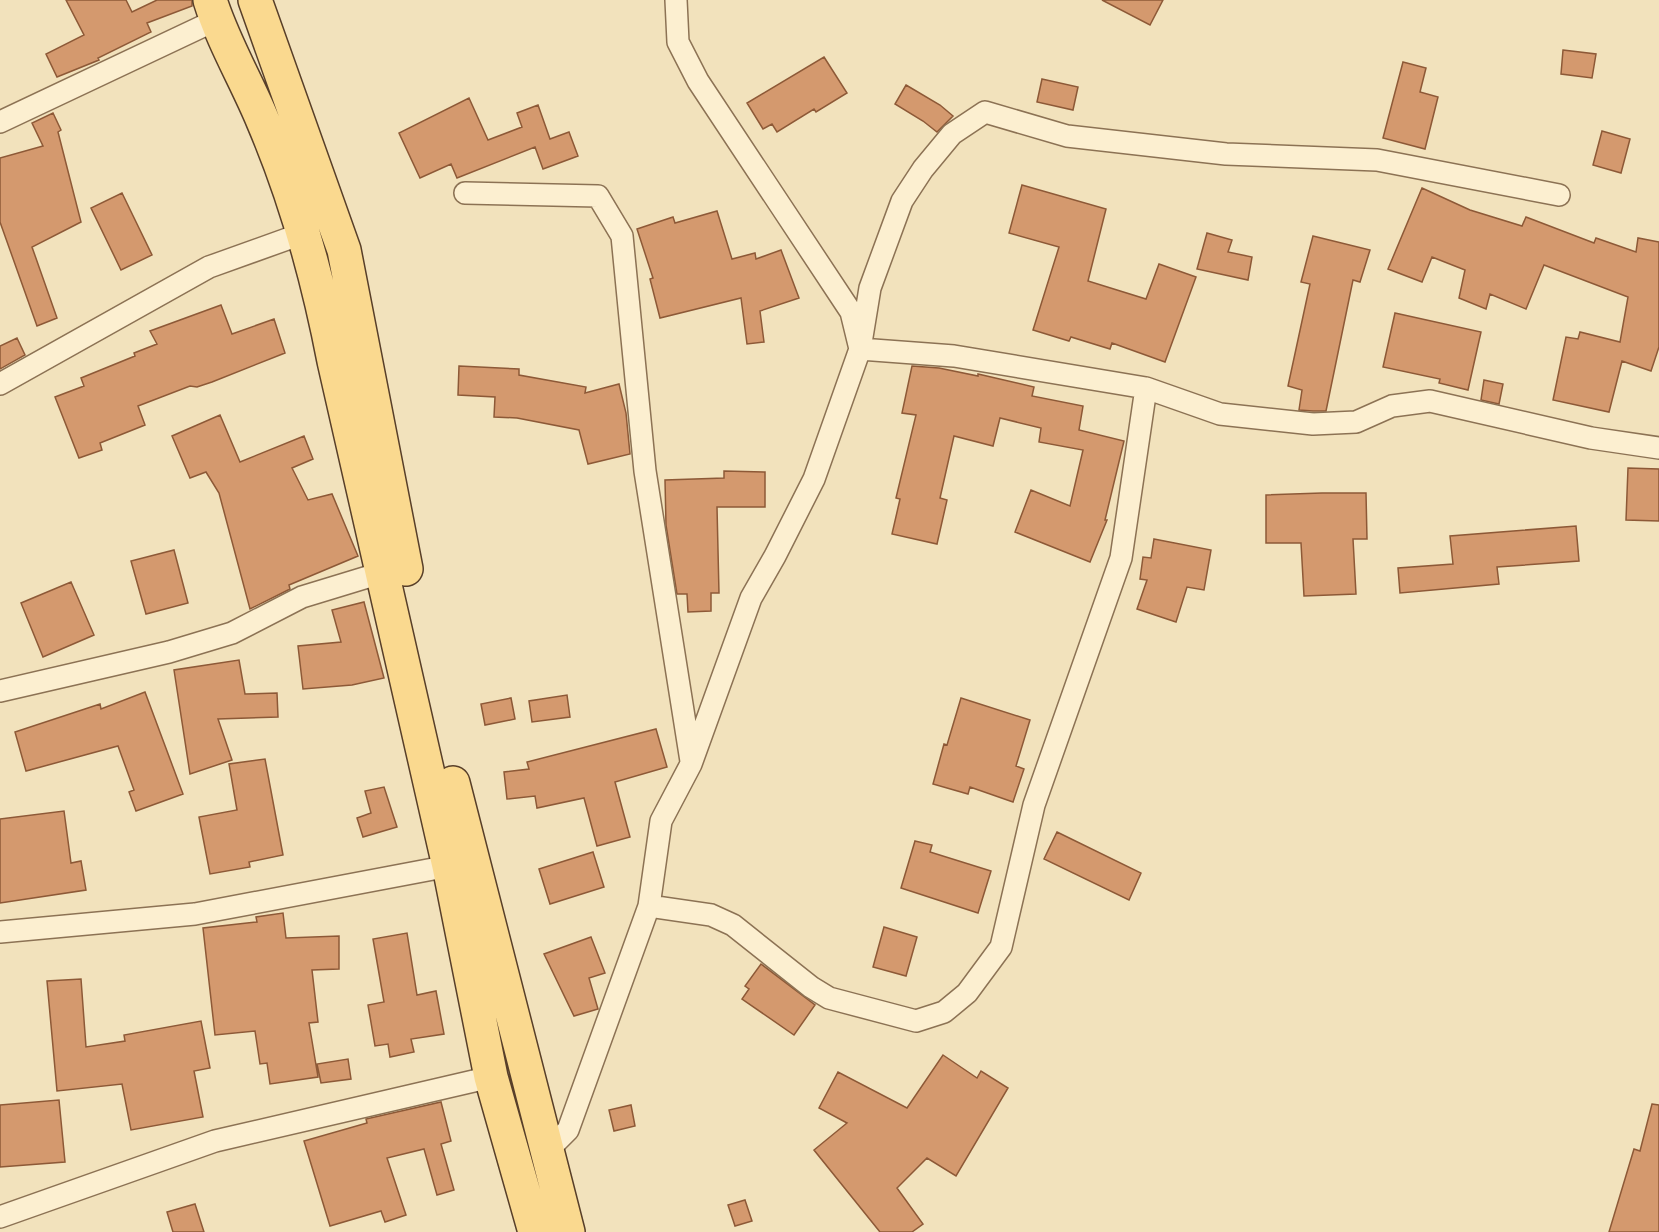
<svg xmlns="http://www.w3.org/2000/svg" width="1659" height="1232" font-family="'Playfair Display',serif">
	<rect width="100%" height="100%" fill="#f2e2bc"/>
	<path fill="#d4996e" stroke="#8d5937" stroke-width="1.5" d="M 66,0 L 126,0 L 132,12 L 157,0 L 192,0 L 192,6 L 147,23 L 151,32 L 98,58 L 99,60 L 57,77 L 46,54 L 84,35 Z
		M 1102,0 L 1163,0 L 1150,25 Z
		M 1563,50 L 1596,54 L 1592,78 L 1561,74 Z
		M 824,57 L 847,93 L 816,112 L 814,109 L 777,132 L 772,124 L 763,129 L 747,103 Z
		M 1403,62 L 1426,68 L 1420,92 L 1438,97 L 1425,149 L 1383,138 Z
		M 1042,79 L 1078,87 L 1073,110 L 1037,102 Z
		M 906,85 L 940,105 L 953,116 L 937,132 L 923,121 L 895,104 Z
		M 469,98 L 488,140 L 522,127 L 517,113 L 538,105 L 550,139 L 569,132 L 578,156 L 543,169 L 535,147 L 457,178 L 451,164 L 420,178 L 399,133 Z
		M 53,113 L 61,130 L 58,132 L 81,222 L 32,247 L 57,318 L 37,326 L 0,222 L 0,158 L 43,146 L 32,123 Z
		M 1602,131 L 1630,139 L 1621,173 L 1593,165 Z
		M 1022,185 L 1106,209 L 1088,281 L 1146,299 L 1159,264 L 1196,277 L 1165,362 L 1112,343 L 1110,349 L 1071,337 L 1069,341 L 1033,330 L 1059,247 L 1009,233 Z
		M 1422,188 L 1470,210 L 1522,226 L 1526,217 L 1594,243 L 1596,238 L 1636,252 L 1638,238 L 1659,242 L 1659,347 L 1651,371 L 1622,361 L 1609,412 L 1553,400 L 1566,337 L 1578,339 L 1580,332 L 1620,342 L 1628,297 L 1544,265 L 1526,309 L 1490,294 L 1486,309 L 1459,298 L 1465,270 L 1432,257 L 1422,282 L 1388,269 Z
		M 122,193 L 152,255 L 121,270 L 91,208 Z
		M 717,211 L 732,259 L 755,253 L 756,259 L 781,250 L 799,298 L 760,311 L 764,342 L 747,344 L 741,298 L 660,318 L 650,279 L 653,278 L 637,229 L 673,217 L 675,223 Z
		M 1207,233 L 1232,240 L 1228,252 L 1252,257 L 1248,280 L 1197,269 Z
		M 1313,236 L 1370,250 L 1360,282 L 1353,280 L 1326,411 L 1313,411 L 1299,410 L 1302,390 L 1288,386 L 1310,284 L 1301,282 Z
		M 221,305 L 232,334 L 274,319 L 285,353 L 212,382 L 197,387 L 190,386 L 138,406 L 145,425 L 100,443 L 102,450 L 79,458 L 55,397 L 84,386 L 81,378 L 135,356 L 134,353 L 157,344 L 150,331 Z
		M 1395,313 L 1481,332 L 1468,390 L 1439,383 L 1440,379 L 1383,367 Z
		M 17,338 L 25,355 L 0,369 L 0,346 Z
		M 459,366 L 519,369 L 519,375 L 586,387 L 585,393 L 619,384 L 626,413 L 630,454 L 588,464 L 579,430 L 517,418 L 494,417 L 495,397 L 458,395 Z
		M 912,366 L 939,368 L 978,376 L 978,374 L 1034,387 L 1032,396 L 1083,406 L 1079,430 L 1124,441 L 1105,520 L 1107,520 L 1090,562 L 1015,532 L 1031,490 L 1070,506 L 1083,450 L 1039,442 L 1041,428 L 1000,418 L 993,446 L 954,436 L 940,498 L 947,500 L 937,544 L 892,534 L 900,499 L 896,498 L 916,415 L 902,413 Z
		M 1484,380 L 1503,384 L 1499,404 L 1481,400 Z
		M 220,415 L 240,462 L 304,436 L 313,459 L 292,468 L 308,500 L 332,494 L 358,556 L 289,585 L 290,589 L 250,609 L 219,493 L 206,472 L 190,478 L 172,436 Z
		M 1628,468 L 1659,469 L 1659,521 L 1626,520 Z
		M 724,471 L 765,472 L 765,507 L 717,507 L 719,593 L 711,593 L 711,611 L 688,612 L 687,594 L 677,594 L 666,525 L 665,480 L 724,478 Z
		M 1322,493 L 1366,493 L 1367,539 L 1353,539 L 1356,594 L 1304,596 L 1301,543 L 1266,543 L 1266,495 Z
		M 1576,526 L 1579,561 L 1497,567 L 1499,584 L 1400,593 L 1398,568 L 1453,564 L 1450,536 Z
		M 1154,539 L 1211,550 L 1204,590 L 1187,587 L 1176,622 L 1137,609 L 1147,580 L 1140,579 L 1143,557 L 1151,558 Z
		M 174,550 L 188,603 L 146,614 L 131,561 Z
		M 71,582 L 94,635 L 43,657 L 21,603 Z
		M 364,602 L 384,678 L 352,685 L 303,689 L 298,646 L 341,642 L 332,610 Z
		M 239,660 L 245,694 L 277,693 L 278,717 L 218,719 L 232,760 L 190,774 L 174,670 Z
		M 145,692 L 183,794 L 136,811 L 129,792 L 134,790 L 118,746 L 26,771 L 15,732 L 100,704 L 101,709 Z
		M 567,695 L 570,717 L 532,722 L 529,701 Z
		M 511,698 L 515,719 L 485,725 L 481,704 Z
		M 961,698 L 1030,720 L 1016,766 L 1024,769 L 1013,802 L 970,787 L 968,794 L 933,784 L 944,744 L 947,745 Z
		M 656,729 L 667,767 L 615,782 L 630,837 L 597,846 L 584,798 L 537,808 L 535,796 L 507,799 L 504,772 L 529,769 L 527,762 Z
		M 265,759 L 283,855 L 249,862 L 250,867 L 210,874 L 199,817 L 237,810 L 229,764 Z
		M 384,787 L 397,827 L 363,837 L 357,818 L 371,813 L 365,791 Z
		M 64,811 L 71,863 L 81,861 L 86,890 L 0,903 L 0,819 Z
		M 1057,832 L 1141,873 L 1129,900 L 1044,859 Z
		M 915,841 L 932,845 L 930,852 L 991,871 L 978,913 L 901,888 Z
		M 593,852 L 604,887 L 550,904 L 539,869 Z
		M 283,913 L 286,938 L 339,936 L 339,969 L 312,970 L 318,1022 L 309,1023 L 318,1077 L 270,1084 L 267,1063 L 260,1064 L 255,1031 L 215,1035 L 203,928 L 257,922 L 256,917 Z
		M 884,927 L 917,937 L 906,976 L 873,967 Z
		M 407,933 L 417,995 L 436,991 L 444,1034 L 411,1039 L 414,1052 L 390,1057 L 388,1044 L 375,1046 L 368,1005 L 384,1002 L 373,939 Z
		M 591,937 L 605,973 L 589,978 L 598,1009 L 574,1016 L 544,954 Z
		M 761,964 L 815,1005 L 794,1035 L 742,999 L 749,989 L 745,986 Z
		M 81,979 L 86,1047 L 125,1041 L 124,1035 L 201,1021 L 210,1068 L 194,1071 L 203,1117 L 131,1130 L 122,1084 L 57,1091 L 47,981 Z
		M 943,1055 L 977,1078 L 981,1071 L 1008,1088 L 956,1176 L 927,1158 L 897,1188 L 923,1224 L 912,1232 L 880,1232 L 814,1150 L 847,1123 L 819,1108 L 838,1072 L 907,1108 Z
		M 348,1059 L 351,1079 L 321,1083 L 317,1064 Z
		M 59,1100 L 65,1162 L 0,1167 L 0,1105 Z
		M 441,1102 L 451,1141 L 441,1144 L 454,1190 L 437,1195 L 424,1149 L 387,1158 L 406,1215 L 385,1222 L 381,1211 L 330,1226 L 304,1141 L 367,1123 L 366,1119 Z
		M 1652,1104 L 1659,1105 L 1659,1232 L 1609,1232 L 1634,1149 L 1640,1151 Z
		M 631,1105 L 635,1126 L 614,1131 L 609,1110 Z
		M 745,1200 L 752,1221 L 735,1226 L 728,1205 Z
		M 195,1204 L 204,1232 L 173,1232 L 167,1212 Z"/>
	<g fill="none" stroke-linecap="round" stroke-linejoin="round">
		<defs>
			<path id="street" d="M 676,0 L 678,42 L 698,81 L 851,312 L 860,349 L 954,356 L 1146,388 L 1220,414 L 1313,424 L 1356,422 L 1392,406 L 1430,401 L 1591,438 L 1659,448
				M 0,122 L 216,20
				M 465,193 L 598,196 L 622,236 L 645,471 L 691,761
				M 0,384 L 209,267 L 304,233
				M 0,691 L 169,652 L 232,633 L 302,597 L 384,572
				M 649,906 L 711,915 L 733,925 L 811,987 L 829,998 L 916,1021 L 944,1012 L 967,993 L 1001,947 L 1034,805 L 1121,558 L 1146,388
				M 0,932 L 195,914 L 449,866
				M 548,1150 L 568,1130 L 649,906 L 661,821 L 691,764 L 751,598 L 775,556 L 814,479 L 860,349 L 870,288 L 902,201 L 923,169 L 952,134 L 985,112 L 1067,136 L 1226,154 L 1377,160 L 1559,195
				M 0,1217 L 215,1141 L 491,1077"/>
			<path id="primary" d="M 210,0 C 223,42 246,80 263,121 C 296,198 318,278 334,361 L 449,866 L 491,1077 L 535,1232
				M 255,0 L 344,250 L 406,569
				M 453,783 L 568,1232"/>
		</defs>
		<use href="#street" stroke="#8c7254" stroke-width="24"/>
		<use href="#primary" stroke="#583f29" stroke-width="36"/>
		<use href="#street" stroke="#fcefd0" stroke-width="21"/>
		<use href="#primary" stroke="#fad98f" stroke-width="33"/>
	</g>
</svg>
